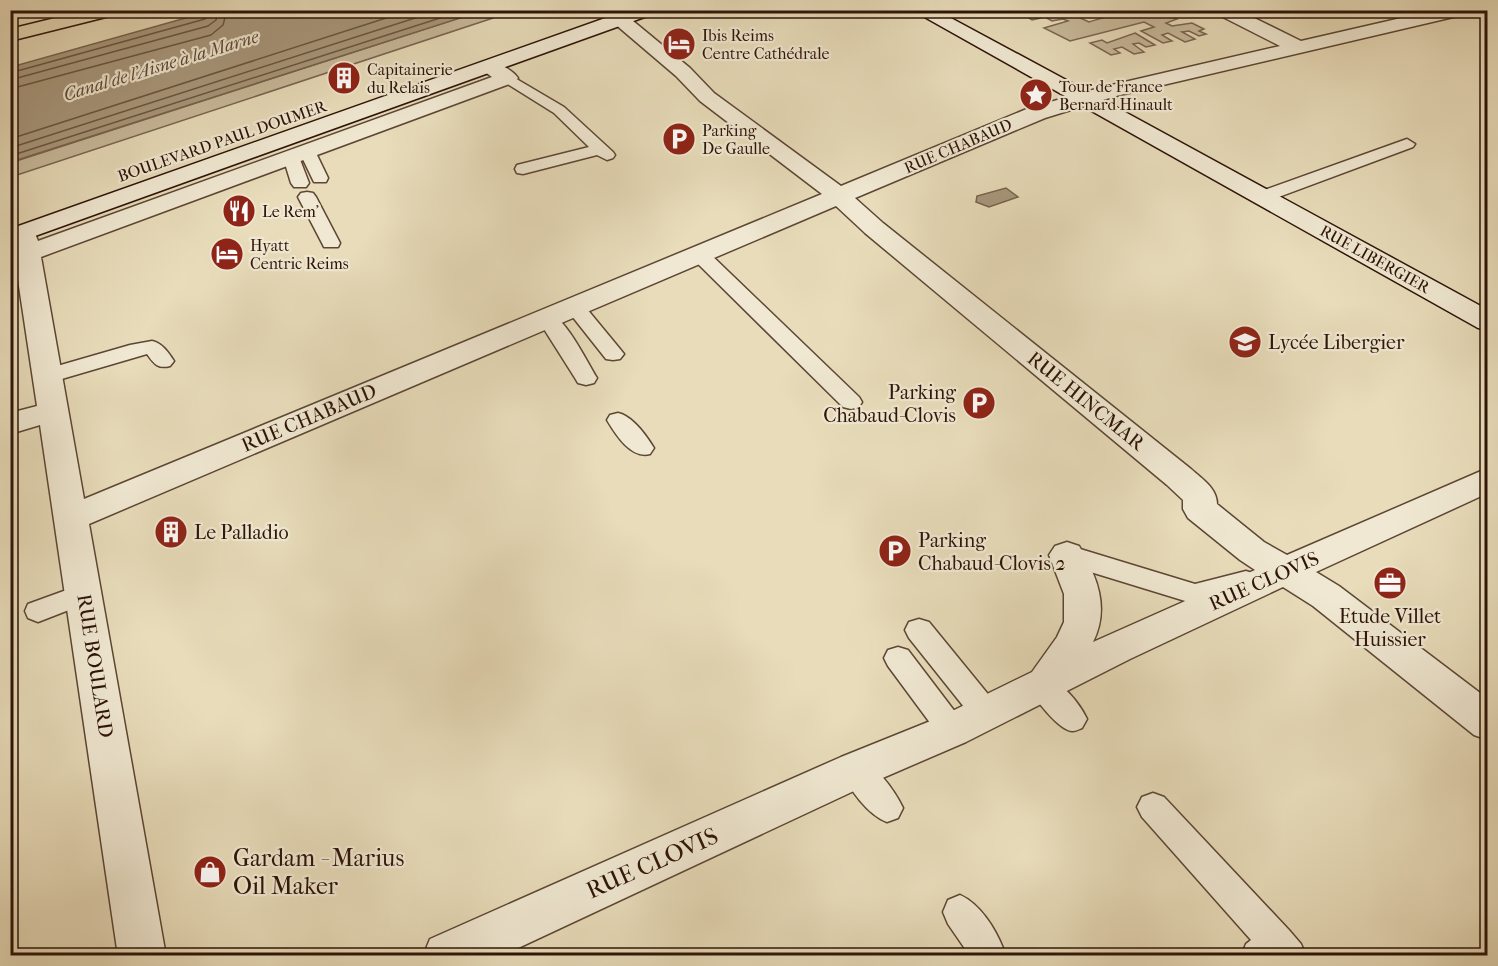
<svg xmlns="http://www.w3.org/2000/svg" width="1498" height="966" font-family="'IM FELL French Canon',serif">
	<rect width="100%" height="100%" fill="#e8dcba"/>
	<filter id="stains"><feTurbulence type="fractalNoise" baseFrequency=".00333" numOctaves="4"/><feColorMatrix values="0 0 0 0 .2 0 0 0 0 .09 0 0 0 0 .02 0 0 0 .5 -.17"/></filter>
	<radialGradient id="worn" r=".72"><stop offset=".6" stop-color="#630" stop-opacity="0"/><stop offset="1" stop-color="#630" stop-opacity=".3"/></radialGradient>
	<path fill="#c8ba9c" stroke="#7a6752" stroke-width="1.5" d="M 481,11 L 500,11 L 493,18 L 11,177 L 10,163 Z
		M 1018,11 L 1065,11 L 1089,22 C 1125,11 1141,5 1177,19 L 1166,23 L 1172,26 L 1192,23 L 1204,29 L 1199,31 L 1206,34 L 1199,36 L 1189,31 L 1182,32 L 1195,39 L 1185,42 L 1168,33 L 1162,35 L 1172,41 L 1163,43 L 1141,31 L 1154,27 L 1144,22 L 1070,41 L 1044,28 L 1068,21 L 1063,19 L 1052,21 L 1045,17 L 1032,20 Z
		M 1135,33 L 1155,45 L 1146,47 L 1139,43 L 1133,44 L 1144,52 L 1134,54 L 1122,47 L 1114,49 L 1120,53 L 1111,55 L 1090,43 L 1102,40 L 1107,43 Z"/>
	<path fill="#a8987d" stroke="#77634e" stroke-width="1.5" d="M 214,10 L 481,10 L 482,11 L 11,162 L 11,67 Z
		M 1006,188 L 1018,197 L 989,207 L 976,202 L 977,196 Z"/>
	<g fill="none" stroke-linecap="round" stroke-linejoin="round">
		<path stroke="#6a5642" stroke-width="1.5" d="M 10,73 L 205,19 L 209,16 L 210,10
			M 10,80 L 208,26 L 216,20 L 218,10
			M 10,89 L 211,35 L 223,25 L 227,10
			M 10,139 L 411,10
			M 10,148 L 440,10
			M 10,156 L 465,10"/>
		<defs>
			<path id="lane" d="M 508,74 L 564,107 L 613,152 L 615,155 L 613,158 L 607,160 L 597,155 L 523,174 L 517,173 L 515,169 L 517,165 L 589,147 L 554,113 L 503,81 L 501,78 L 503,75 Z
				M 1407,139 L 1415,144 L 1413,147 L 1268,201 L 1256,201 L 1253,197 L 1256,193 Z
				M 307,146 L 315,151 L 328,178 L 326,182 L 314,182 L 312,178 L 299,151 Z
				M 291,152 L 299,157 L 309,183 L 306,187 L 294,187 L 291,183 L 283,157 Z
				M 307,192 L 313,193 L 316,197 L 340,243 L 338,247 L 324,247 L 322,243 L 298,197 L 301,193 Z
				M 700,249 L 707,251 L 859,397 L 862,402 L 859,407 L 851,409 L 843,407 L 693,259 L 691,255 L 693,251 Z
				M 575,301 L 582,303 L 620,349 L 624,354 L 620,359 L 613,360 L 606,359 L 568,311 L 565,307 L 568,303 Z
				M 547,312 C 565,316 587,362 597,378 L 594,383 L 586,385 L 578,383 L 575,378 L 537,318 L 540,314 Z
				M 152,341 C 162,343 168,352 174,361 L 170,366 C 158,369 154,364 147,354 L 48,383 L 40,381 L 37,376 L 40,371 L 130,345 Z
				M 618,413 C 632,416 646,435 654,448 L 650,454 C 631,459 616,435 607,420 L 610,415 Z
				M 1067,545 L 1195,584 L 1246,571 L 1255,574 L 1259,581 L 1255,588 L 1195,604 L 1058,562 L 1054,555 L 1058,548 Z
				M 83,584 L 92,587 L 96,594 L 92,601 L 38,622 L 28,618 L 25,611 L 28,604 Z
				M 919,619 L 929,622 L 996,704 L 1001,713 L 996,722 L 986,725 L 976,722 L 909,638 L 905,630 L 909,622 Z
				M 898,647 L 908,650 L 962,721 L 967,730 L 962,739 L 952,743 L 942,739 L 888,666 L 884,658 L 888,650 Z
				M 1042,674 C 1060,680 1079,702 1087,719 L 1082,728 C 1079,729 1076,731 1073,731 C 1060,732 1033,697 1028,686 L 1032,678 Z
				M 856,756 C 875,764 894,789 903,808 L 898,818 L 887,822 C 868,815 849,789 841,770 L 845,760 Z
				M 1153,793 L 1164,797 L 1289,930 L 1301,944 L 1306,956 L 1241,956 L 1246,944 L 1251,940 L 1142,817 L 1137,807 L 1142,797 Z
				M 960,895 C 980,904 995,928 1003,948 L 1000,956 L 970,956 L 948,924 L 943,912 L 948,900 Z"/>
			<path id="street" d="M 1214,10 L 1238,10 L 1301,41 L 1436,10 L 1471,10 L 1462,15 L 1116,96 L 1045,118 L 855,198 L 883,223 L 1191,469 C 1202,479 1217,488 1217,504 L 1264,542 L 1287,555 L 1488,468 L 1488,493 L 1316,572 L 1339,586 L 1488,699 L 1488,740 L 1474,735 L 1313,606 L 1283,587 L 1130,659 L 966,742 L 871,783 L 501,956 L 423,956 L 430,939 L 841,757 L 938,718 L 1032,672 L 1057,637 L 1064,622 L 1064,594 L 1049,555 L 1055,546 L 1067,542 L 1079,546 C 1097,576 1110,608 1093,642 L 1255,570 L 1240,560 L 1188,518 L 1183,509 L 1183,500 L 1167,485 L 865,233 L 836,206 L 89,524 L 166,956 L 118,956 L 40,425 L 10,434 L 10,413 L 37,406 L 11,233 L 15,228 L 24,225 L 33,228 L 38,241 L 492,77 L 478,67 L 481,63 C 493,60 511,68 518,78 L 515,82 L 41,257 L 84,499 L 822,194 L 700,101 L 676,76 L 615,24 L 612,20 L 615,16 L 627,16 L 690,68 L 714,93 L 841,186 L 1029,108 L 1103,87 L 1280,46 L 1217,14 Z"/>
			<path id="secondary" d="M 628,10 L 656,10 L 653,14 L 10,245 L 10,229 Z
				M 912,10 L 936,10 L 1092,94 L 1488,310 L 1488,330 L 1478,328 Z"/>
			<path id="highway" d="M 88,10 L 121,10 L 118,14 L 10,41 L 10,29 Z"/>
		</defs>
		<use href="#lane" stroke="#5c4634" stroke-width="3"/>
		<use href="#street" stroke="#5c4634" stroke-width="3"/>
		<use href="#secondary" stroke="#2d1408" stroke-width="3"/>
		<use href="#highway" stroke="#2d1408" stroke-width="3"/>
		<use href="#lane" fill="#f0e8d2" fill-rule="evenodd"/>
		<use href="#street" fill="#f0e8d2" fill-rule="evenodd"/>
		<use href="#secondary" fill="#f0e8d2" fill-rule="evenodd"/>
		<use href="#highway" fill="#e8dcba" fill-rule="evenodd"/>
	</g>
	<defs>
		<symbol id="hotel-disc" viewBox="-11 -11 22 22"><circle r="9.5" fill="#8f2418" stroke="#f0e8d2"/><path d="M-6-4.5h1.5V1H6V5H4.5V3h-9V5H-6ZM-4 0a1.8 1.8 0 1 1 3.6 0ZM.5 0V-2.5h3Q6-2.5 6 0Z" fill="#fff"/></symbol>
		<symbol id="building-disc" viewBox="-11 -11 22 22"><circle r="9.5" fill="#8f2418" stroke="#f0e8d2"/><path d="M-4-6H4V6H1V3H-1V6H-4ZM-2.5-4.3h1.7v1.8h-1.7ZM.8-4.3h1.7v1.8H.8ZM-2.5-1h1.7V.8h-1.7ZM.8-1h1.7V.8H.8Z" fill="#fff"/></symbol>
		<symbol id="sight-disc" viewBox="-11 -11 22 22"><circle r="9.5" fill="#8f2418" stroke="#f0e8d2"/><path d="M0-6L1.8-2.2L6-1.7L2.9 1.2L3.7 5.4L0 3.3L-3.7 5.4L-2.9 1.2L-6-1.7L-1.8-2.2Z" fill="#fff"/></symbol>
		<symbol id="parking-disc" viewBox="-11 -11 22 22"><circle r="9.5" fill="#8f2418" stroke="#f0e8d2"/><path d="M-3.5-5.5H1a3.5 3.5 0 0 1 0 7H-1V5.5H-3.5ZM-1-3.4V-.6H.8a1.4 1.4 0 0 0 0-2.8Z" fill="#fff"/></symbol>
		<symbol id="restaurant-disc" viewBox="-11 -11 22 22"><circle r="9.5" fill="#8f2418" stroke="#f0e8d2"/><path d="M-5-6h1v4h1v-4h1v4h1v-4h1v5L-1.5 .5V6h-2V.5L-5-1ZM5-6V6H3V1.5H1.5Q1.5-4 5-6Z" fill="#fff"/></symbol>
		<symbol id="school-disc" viewBox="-11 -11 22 22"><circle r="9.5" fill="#8f2418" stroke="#f0e8d2"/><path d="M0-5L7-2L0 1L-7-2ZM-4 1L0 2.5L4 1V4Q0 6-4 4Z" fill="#fff"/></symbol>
		<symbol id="office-disc" viewBox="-11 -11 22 22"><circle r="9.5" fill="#8f2418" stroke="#f0e8d2"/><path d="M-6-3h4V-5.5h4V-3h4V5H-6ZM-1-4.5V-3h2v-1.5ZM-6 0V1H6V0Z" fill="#fff"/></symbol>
		<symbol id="shop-disc" viewBox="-11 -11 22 22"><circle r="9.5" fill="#8f2418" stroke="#f0e8d2"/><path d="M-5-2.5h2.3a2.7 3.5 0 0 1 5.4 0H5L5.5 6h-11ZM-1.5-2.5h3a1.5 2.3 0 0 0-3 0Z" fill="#fff"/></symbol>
	</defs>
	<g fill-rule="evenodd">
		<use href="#hotel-disc" x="660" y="25" width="38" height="38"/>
		<use href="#building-disc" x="325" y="59" width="38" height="38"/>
		<use href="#sight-disc" x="1017" y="76" width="38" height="38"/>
		<use href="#parking-disc" x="660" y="120" width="38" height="38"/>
		<use href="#restaurant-disc" x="220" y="192" width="38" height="38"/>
		<use href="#hotel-disc" x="208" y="235" width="38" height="38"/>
		<use href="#school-disc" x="1226" y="323" width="38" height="38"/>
		<use href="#parking-disc" x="960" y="384" width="38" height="38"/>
		<use href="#building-disc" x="152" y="513" width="38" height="38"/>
		<use href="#parking-disc" x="876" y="532" width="38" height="38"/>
		<use href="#office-disc" x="1371" y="564" width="38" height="38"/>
		<use href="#shop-disc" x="191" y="853" width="38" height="38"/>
	</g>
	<g text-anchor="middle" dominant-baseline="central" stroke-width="4.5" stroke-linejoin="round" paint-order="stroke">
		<g font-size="16" fill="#2d1408" stroke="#f0e8d2" text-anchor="start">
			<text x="702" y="35">Ibis Reims<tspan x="702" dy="18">Centre Cathédrale</tspan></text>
			<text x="367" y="69">Capitainerie<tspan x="367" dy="18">du Relais</tspan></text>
			<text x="1059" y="86">Tour de France<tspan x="1059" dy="18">Bernard Hinault</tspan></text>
			<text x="702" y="130">Parking<tspan x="702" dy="18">De Gaulle</tspan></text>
			<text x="262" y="211">Le Rem'</text>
			<text x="250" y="245">Hyatt<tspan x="250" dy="18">Centric Reims</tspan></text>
		</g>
		<g font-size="16" fill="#2d1408" stroke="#f0e8d2">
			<text transform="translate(222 141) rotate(-19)">BOULEVARD PAUL DOUMER</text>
			<text transform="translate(958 146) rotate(-23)">RUE CHABAUD</text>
			<text transform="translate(1375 259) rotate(29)">RUE LIBERGIER</text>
		</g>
		<g font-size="18" font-style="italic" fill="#5e4937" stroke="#f0e8d2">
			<text transform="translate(161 66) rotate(-17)">Canal de l'Aisne à la Marne</text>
		</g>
		<g font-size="20" fill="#2d1408" stroke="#f0e8d2" text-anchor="start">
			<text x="1268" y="342">Lycée Libergier</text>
			<text x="956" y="392" text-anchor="end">Parking<tspan x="956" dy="23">Chabaud-Clovis</tspan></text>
			<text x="194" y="532">Le Palladio</text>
			<text x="918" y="540">Parking<tspan x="918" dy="23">Chabaud-Clovis 2</tspan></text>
			<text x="1390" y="616" text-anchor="middle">Etude Villet<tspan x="1390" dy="23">Huissier</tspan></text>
		</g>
		<g font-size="20" fill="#2d1408" stroke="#f0e8d2">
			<text transform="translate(1086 401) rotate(39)">RUE HINCMAR</text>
			<text transform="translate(309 418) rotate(-23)">RUE CHABAUD</text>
			<text transform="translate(1264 581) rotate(-24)">RUE CLOVIS</text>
			<text transform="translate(95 666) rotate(81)">RUE BOULARD</text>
		</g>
		<g font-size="24" fill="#2d1408" stroke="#f0e8d2" text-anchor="start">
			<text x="233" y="858">Gardam - Marius<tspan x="233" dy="28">Oil Maker</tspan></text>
		</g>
		<g font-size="24" fill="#2d1408" stroke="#f0e8d2">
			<text transform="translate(652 863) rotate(-24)">RUE CLOVIS</text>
		</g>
	</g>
	<rect width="1498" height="966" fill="none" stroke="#e8dcba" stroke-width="36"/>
	<rect x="12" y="12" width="1474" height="942" fill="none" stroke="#2d1408" stroke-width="3"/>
	<rect x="18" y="18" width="1462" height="930" fill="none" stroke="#2d1408" stroke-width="1.5"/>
	<rect width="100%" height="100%" filter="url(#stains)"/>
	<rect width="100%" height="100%" fill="url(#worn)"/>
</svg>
